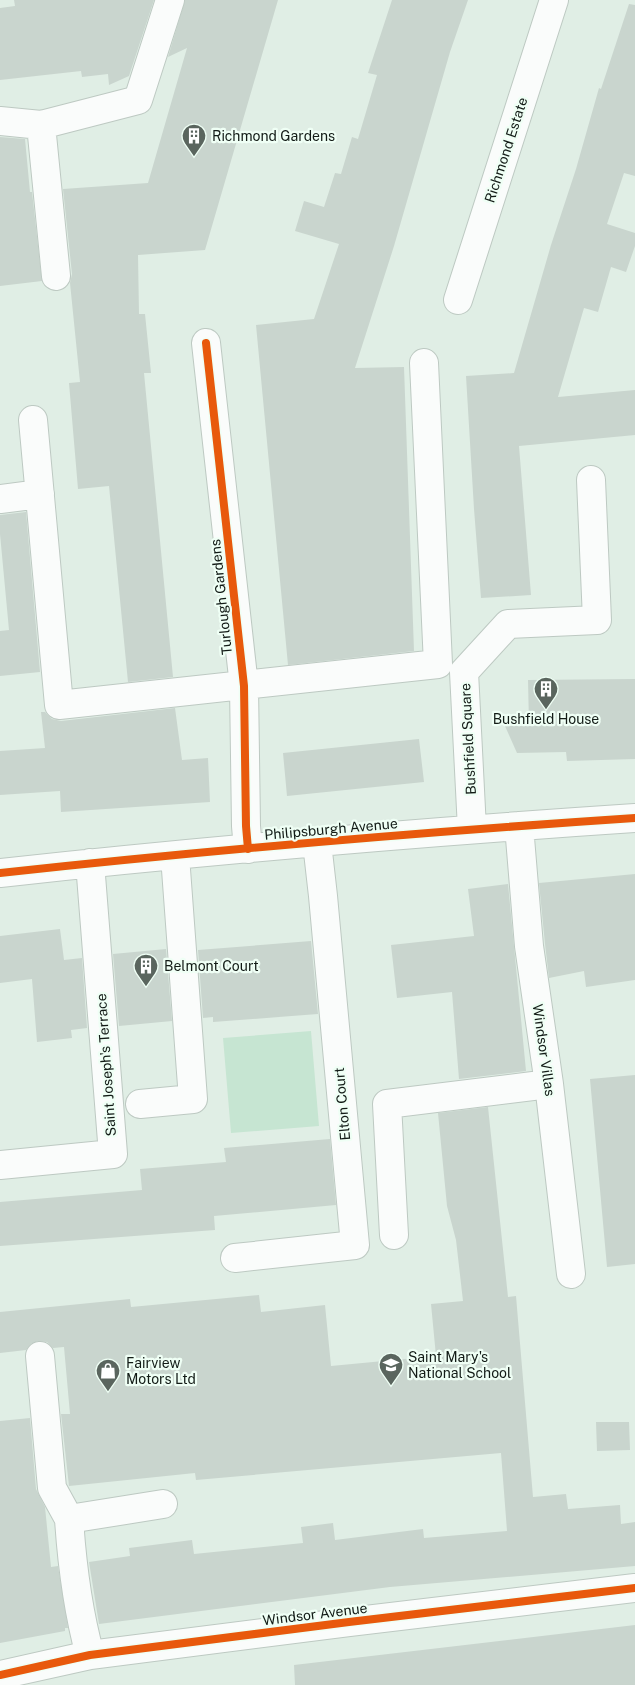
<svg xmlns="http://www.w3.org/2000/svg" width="635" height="1685" font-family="'Public Sans',sans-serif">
	<rect width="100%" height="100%" fill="#e0eee5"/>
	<path fill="#c6e5d2" d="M 311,1031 L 319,1126 L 231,1133 L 223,1038 Z"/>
	<path fill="#c9d5ce" d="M 14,0 L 154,0 L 129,76 L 109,85 L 108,74 L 82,77 L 81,71 L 0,80 L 0,8 L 15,6 Z
		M 185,0 L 278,0 L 205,250 L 138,255 L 139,314 L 145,314 L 151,373 L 144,373 L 173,677 L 128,682 L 109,486 L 78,489 L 69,383 L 80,382 L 70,283 L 72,274 L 63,189 L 148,183 L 187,48 L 168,57 Z
		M 392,0 L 468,0 L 450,52 L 394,246 L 355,368 L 404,367 L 414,651 L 288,665 L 256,325 L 314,319 L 339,244 L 295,231 L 304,201 L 324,207 L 335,173 L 341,174 L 352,137 L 358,139 L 377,75 L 368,73 Z
		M 629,4 L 635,5 L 635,176 L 624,173 L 607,224 L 635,233 L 635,246 L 626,272 L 611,267 L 598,312 L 584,308 L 558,397 L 635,390 L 635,435 L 519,446 L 531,595 L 481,598 L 474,509 L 466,376 L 514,373 L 551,245 L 576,169 L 599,88 L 601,89 Z
		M 0,137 L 25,139 L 30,192 L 32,192 L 42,281 L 0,286 Z
		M 26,512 L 40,672 L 0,676 L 0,631 L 9,630 L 0,534 L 0,515 Z
		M 635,679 L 635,759 L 567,761 L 566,752 L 517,753 L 505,726 L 529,724 L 528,680 Z
		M 175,708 L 182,760 L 208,758 L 210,802 L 61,812 L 60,791 L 0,795 L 0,751 L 45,748 L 41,712 L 45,712 L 52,719 L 61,721 Z
		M 419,739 L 424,782 L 287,796 L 283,753 Z
		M 635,874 L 635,980 L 586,987 L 584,971 L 549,978 L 545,944 L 539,883 Z
		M 508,884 L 526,1071 L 459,1079 L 452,992 L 397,998 L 391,945 L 474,936 L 468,889 Z
		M 60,929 L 64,960 L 82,958 L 87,1028 L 71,1030 L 72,1038 L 37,1042 L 32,979 L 0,983 L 0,936 Z
		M 311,941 L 318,1014 L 213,1022 L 213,1017 L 203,1018 L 198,950 Z
		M 166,949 L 172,1021 L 119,1026 L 113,954 Z
		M 635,1075 L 635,1264 L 607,1267 L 590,1079 Z
		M 488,1107 L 508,1297 L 516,1296 L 533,1497 L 566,1494 L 568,1509 L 620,1505 L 621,1524 L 635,1522 L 635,1566 L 390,1587 L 99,1624 L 89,1562 L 130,1556 L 129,1548 L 192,1540 L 194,1554 L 303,1543 L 301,1527 L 333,1523 L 335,1540 L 423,1529 L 424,1538 L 507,1531 L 501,1453 L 196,1480 L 195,1473 L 69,1486 L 61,1414 L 70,1414 L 64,1347 L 53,1348 L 47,1342 L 38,1341 L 31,1344 L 26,1350 L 0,1353 L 0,1312 L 130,1299 L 131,1307 L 259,1295 L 261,1312 L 325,1305 L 331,1366 L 436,1356 L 431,1304 L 463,1301 L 456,1240 L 447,1206 L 438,1113 Z
		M 330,1139 L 336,1205 L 214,1216 L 215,1230 L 0,1246 L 0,1202 L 142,1190 L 140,1169 L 226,1162 L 224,1148 Z
		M 30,1418 L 36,1489 L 45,1507 L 51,1567 L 58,1566 L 68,1628 L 65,1628 L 65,1631 L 0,1643 L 0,1421 Z
		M 596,1422 L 629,1422 L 630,1450 L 597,1451 Z
		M 635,1625 L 635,1685 L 295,1685 L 294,1665 Z"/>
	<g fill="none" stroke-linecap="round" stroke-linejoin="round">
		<defs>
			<path id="minor" d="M 0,121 L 41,125 L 138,100 L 170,0
				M 41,125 L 56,276
				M 458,300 L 554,0
				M 206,343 L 244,686 L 246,826 L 248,849
				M 33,420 L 59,705 L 438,664 L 424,363
				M 0,499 L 40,494
				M 519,826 L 529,946 L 549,1084 L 571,1274
				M 472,829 L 464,672 L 508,624 L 597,620 L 591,480
				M 0,873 C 211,850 423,832 635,818
				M 140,1104 L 193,1099 L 175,856
				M 0,1165 L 113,1154 L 90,863
				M 394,1235 L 387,1104 L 549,1084
				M 235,1258 L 355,1245 L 323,896 L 317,843
				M 40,1356 L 52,1488 L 69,1519
				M 90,1655 C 78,1611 72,1565 69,1519 L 163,1504
				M 0,1675 L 90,1655 L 349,1622 L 635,1588"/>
		</defs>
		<use href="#minor" stroke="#bdc9c2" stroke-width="30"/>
		<use href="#minor" stroke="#fafcfb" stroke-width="28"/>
		<defs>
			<path id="cycleway" d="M 206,343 L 244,686 L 246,826 L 248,849
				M 0,873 C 211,850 423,832 635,818
				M 0,1675 L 90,1655 L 349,1622 L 635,1588"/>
		</defs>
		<use href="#cycleway" stroke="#effff5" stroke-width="11"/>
		<use href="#cycleway" stroke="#e8590c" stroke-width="8"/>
	</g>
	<defs>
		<symbol id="building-pin" viewBox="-11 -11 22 30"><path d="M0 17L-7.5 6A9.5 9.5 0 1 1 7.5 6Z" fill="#5a655e" stroke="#effff5"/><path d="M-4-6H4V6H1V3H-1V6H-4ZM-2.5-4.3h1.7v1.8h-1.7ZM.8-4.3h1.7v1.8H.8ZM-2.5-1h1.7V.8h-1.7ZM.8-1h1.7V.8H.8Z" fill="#fff"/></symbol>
		<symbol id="school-pin" viewBox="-11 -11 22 30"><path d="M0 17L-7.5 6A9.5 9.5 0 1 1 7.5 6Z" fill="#5a655e" stroke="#effff5"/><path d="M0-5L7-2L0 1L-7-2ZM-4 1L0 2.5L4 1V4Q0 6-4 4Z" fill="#fff"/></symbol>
		<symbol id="shop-pin" viewBox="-11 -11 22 30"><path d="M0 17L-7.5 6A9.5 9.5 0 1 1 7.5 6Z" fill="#5a655e" stroke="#effff5"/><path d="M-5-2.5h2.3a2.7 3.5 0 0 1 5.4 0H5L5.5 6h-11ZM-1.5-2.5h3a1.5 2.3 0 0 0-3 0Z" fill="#fff"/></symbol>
	</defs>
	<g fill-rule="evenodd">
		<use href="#building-pin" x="180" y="122" width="28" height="38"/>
		<use href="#building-pin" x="532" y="675" width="28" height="38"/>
		<use href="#building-pin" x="132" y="952" width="28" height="38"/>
		<use href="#school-pin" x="377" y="1351" width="28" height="38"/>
		<use href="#shop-pin" x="94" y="1357" width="28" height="38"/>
	</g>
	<g text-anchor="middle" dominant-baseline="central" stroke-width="4.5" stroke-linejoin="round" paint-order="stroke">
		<g font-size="14" fill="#121b16" stroke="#effff5" text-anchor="start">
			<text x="212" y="136">Richmond Gardens</text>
			<text x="546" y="719" text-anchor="middle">Bushfield House</text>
			<text x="164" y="966">Belmont Court</text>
			<text x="408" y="1357">Saint Mary's<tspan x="408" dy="16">National School</tspan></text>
			<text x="126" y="1363">Fairview<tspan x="126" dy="16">Motors Ltd</tspan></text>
		</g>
		<g font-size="14" fill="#121b16" stroke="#effff5">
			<text transform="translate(506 150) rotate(-72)">Richmond Estate</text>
			<text transform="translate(221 597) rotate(-96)">Turlough Gardens</text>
			<text transform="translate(468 739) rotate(-93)">Bushfield Square</text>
			<text transform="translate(331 829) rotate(-5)">Philipsburgh Avenue</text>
			<text transform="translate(544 1050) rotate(82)">Windsor Villas</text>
			<text transform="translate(106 1065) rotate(-94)">Saint Joseph's Terrace</text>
			<text transform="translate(342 1104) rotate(-95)">Elton Court</text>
			<text transform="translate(315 1614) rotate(-7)">Windsor Avenue</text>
		</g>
	</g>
</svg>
